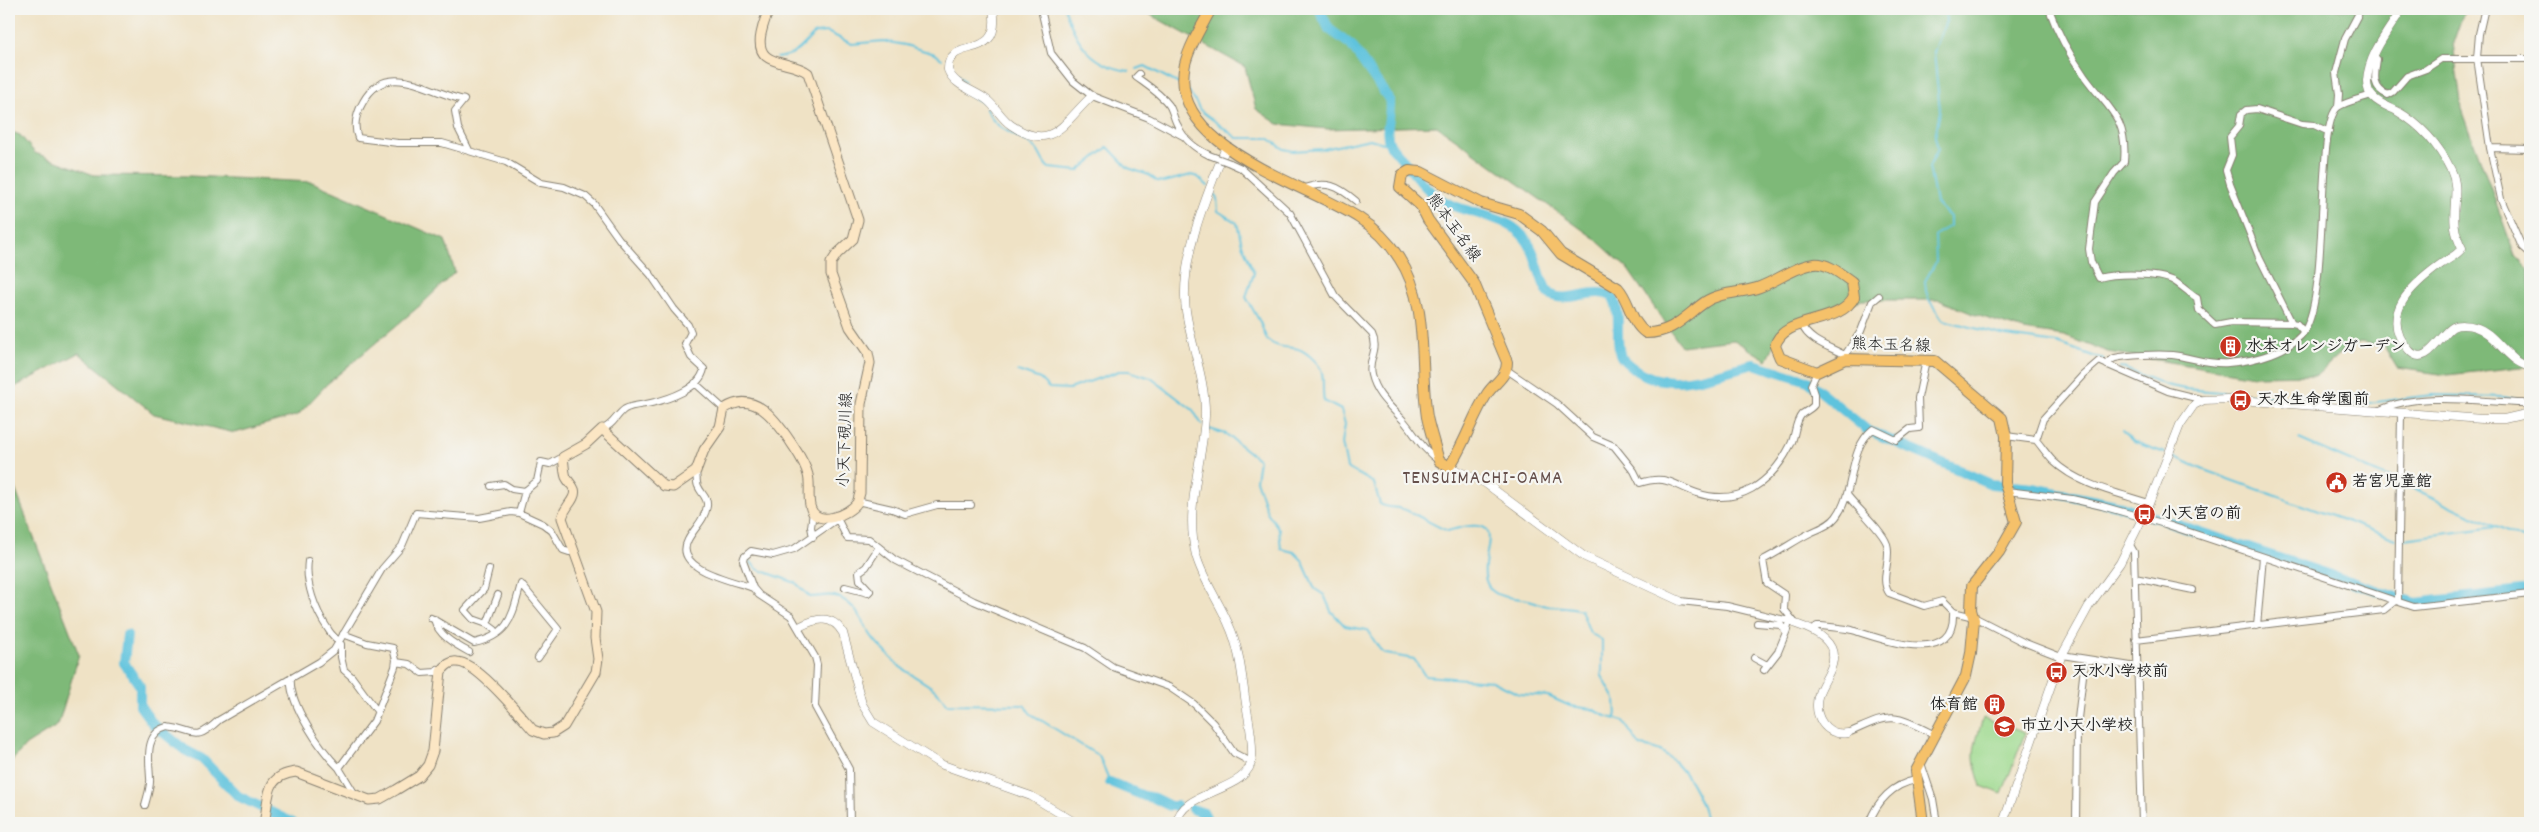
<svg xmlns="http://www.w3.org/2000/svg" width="2539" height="832" font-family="Dekko,'Klee One',sans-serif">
	<rect width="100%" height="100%" fill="#f6f6f2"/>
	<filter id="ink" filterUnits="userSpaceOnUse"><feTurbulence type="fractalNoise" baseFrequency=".02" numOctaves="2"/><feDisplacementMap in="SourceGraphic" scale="10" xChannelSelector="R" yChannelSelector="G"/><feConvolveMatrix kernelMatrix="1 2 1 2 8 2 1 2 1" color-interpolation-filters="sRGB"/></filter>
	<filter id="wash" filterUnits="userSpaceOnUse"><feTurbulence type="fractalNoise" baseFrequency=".0096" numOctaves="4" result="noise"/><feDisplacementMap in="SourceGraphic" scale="20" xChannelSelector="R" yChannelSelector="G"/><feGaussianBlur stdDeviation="1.12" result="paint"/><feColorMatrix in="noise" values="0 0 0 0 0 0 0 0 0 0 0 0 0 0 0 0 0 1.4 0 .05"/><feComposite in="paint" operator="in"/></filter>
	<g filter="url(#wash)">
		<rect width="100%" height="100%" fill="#efe2c5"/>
		<path fill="#9dd98d" stroke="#5c7a54" d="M 1983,718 L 2025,733 L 2002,794 L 1981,786 C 1970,752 1973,752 1983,718 Z"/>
		<path fill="#7eb978" stroke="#4d6a4a" d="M 1140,9 L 2469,9 L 2462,17 L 2453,43 L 2462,109 L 2515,255 L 2530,270 L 2530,366 L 2447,375 L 2397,368 L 2384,346 L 2360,342 L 2345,349 L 2317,375 L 2254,376 L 2108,352 L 2064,336 L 2024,330 L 1973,314 L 1939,300 L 1862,300 L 1818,312 L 1783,327 L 1767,360 L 1734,340 L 1681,346 L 1627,268 L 1594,238 L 1437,126 L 1327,129 L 1278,124 L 1256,109 L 1245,67 Z
			M 9,131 L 20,135 L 35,153 L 94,175 L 190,176 L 312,182 L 445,240 L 455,272 L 423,303 L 327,384 L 298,415 L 235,433 L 154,414 L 79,353 L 9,390 Z
			M 9,473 L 79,655 L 58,725 L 26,745 L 9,764 Z"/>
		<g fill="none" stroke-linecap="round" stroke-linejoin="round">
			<path stroke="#5fc3dd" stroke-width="2" d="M 1065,9 C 1076,43 1092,66 1129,71
				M 1945,9 L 1946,21 L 1934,52 L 1940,111 L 1935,137 L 1938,149 L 1929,167 L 1936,203 L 1950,217 L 1950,226 L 1935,235 L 1936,262 L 1925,281 L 1926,291 L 1929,300 L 1943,320 L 2006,336 L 2057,343 L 2104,360
				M 777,58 C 800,54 800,47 815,33 L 827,32 L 852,44 L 883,41 L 905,45 L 935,54 L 942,59
				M 1137,69 L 1145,66 L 1181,85
				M 953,71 L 965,82
				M 965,90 L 968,95 L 983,102
				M 1189,91 L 1200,110 L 1237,138 L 1268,138 L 1284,149 L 1293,151 L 1323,149 L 1370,139 L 1390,145
				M 986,109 C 996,132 1017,133 1035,148 C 1041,153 1042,163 1049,168 L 1078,171 L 1108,147 L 1128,168 L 1149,175 L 1157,181 L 1164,182 L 1191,175 L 1198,177 L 1208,186
				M 1211,189 L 1217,198 L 1218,211 L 1237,223 L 1242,244 L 1254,273 L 1246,297 L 1260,322 L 1267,340 C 1275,347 1284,347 1294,348 C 1304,349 1320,363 1322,373 C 1324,382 1322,392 1324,401 L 1341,410 L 1345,424 L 1342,443 L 1347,468 L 1374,483 L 1380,504 C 1388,509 1399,506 1408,511 C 1421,517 1434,525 1448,531 C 1520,509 1471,561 1489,587 C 1497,600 1520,597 1532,601 C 1537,602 1541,605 1547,606 C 1558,607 1570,606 1581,610 L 1590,633 L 1602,640 L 1602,676 L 1615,699 L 1616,717
				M 2120,367 L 2166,385 L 2185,389 L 2360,404 L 2432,395 L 2502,397 L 2519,400
				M 1018,371 L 1040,379 L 1049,388 L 1069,389 L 1119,371 L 1129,371 L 1151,378 L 1193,410 L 1202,425
				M 2524,401 L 2530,402
				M 1206,428 L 1226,434 L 1259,460 L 1256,480 L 1267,512 L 1279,529 L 1281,549 L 1294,552 L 1302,560 L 1315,589 L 1324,595 L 1331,611 L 1345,626 L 1367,630 L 1381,651 L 1386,654 L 1414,659 L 1425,676 L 1492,681 L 1519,694 L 1548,696 L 1570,706 L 1592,709 L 1606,716 L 1623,721 L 1640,746 C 1647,747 1654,748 1660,751 C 1684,764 1702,797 1706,823
				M 2122,431 L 2134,442 L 2165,453
				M 2299,439 L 2398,482
				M 2173,456 L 2204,470 L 2396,539
				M 2404,484 L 2530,543
				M 2403,539 L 2496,527
				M 748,559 L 757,569 L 796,583 L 810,597 C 821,597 830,593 840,598 C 860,607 863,628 877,643 C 884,650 891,658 898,665 C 910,676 941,688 946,704 L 1024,705 L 1031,714 L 1099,756 L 1110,782"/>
			<path stroke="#5fc3dd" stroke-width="10" d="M 1319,9 L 1329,29 L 1351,45 L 1389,99 C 1393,115 1383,129 1390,145 C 1407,162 1419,185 1439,198 C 1464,216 1501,212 1522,235 C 1538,251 1537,276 1549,294 C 1570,305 1593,285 1613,297 C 1622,314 1615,336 1620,354 C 1622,360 1628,364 1633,368 C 1669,395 1714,373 1754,364 L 1808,381 L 1867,430 L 1991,484 L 2033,488 L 2121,506 L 2415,603 L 2530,590
				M 127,635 L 124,663 L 140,686 L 140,706 L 153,724 L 185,750 L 202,759 L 238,796 L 293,823
				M 1110,782 L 1144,796 L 1154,798 L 1170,806 L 1177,806
				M 1192,809 L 1204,813 L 1209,823"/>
		</g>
	</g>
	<g filter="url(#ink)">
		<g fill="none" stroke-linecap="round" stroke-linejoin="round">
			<defs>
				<path id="minor" d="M 1041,9 L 1051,53 L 1073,81 L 1092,96 L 1149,118 L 1185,137
					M 2049,9 C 2057,32 2071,57 2085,77 C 2108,109 2128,117 2124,162 L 2114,173 L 2095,202 L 2089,249 L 2091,262 L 2099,278 C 2116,273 2158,273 2174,281 C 2182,286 2189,293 2197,298 L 2199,310 L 2215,325 L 2231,322 L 2292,323 L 2259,257 L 2230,184 L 2226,170 L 2232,155 L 2230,137 L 2239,126 L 2241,114 L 2246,110 L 2257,109 L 2302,124 L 2314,125 L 2329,132
					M 2486,9 L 2484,12 L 2479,34 L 2477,58 L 2490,148 L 2501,199 L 2522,247 L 2530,254
					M 2374,56 L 2377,59 C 2375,74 2371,88 2388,95 L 2393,92 L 2407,76 L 2426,69 L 2441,59 L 2530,59
					M 1139,74 L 1136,77 C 1147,85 1160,93 1169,105 C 1173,111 1174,120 1178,126 C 1184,140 1196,149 1209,155
					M 464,100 C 429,93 387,58 363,102 C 356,114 353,125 358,138 L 398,143 L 442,143 L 506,162 L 541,183 L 564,187 L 585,196 L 594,204 L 619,239 L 651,275 L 674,309 L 688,325 L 691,332 L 685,344 L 691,357 L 704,369 C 700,389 669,399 651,403 C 643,405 632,405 625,409 C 616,415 613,426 602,429
					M 464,100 L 455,111 L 458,128 L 469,150
					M 2338,107 L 2339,94 L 2336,73 L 2345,39 L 2361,9
					M 2490,148 L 2530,149
					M 1230,163 L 1241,168 L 1290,213 L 1335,296 L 1372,334 C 1380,350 1367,360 1371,375 C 1375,394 1391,407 1403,420 C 1416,435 1421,448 1439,461
					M 1304,188 C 1327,181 1337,185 1356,201
					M 2292,323 L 2297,324 L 2304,332
					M 1802,325 C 1808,341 1830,347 1845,355
					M 1845,359 L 1845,355 L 1861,331 L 1872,302 L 1879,296
					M 2107,365 C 2109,362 2111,359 2115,358 C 2128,355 2158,354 2172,355 C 2190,357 2210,365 2228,363 C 2254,361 2291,352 2305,330 C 2330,289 2315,124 2338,107 C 2347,101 2361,99 2371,95
					M 1507,370 L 1557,404 L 1593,437 L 1614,446 L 1634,471 L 1640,483 C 1667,474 1673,485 1697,493 C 1739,507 1771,483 1790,446 C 1796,436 1794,423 1802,414 C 1806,411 1811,409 1814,405 L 1814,394 L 1811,385 L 1817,372
					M 695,383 L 724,409
					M 2380,410 C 2419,391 2480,402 2523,403 L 2530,409
					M 2529,414 L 2530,426
					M 2006,436 L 2036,440 C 2042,447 2047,455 2053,461 C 2078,485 2118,493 2149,503
					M 2036,440 L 2043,419 L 2083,375 L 2099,361 L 2168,391 L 2204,400
					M 696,471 C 697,476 696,482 698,486 C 701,494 708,497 707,506 C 705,520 694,528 688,540 C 672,570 735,581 753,588
					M 491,486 L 504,484 L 512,489 L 525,491 L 537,481 L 541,462 L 550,464 L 563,457
					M 2007,491 L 2072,499 L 2102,506 L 2165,524 L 2414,607 L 2530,594
					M 1848,496 C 1858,509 1882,530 1887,544 C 1892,560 1879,579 1889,593 L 1924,606 L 1942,601 L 1953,612 L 1974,617 L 2023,642 L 2061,657
					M 857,501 L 892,509 L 905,514 L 937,505 L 971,505
					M 813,512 L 811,527 L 813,537
					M 519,513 L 525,491
					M 840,517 L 794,549 L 773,555 L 751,551 L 744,557 L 743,561 L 753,588 L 759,595 L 791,616 L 815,657 L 817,665 L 815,707 L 849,769 L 850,823
					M 838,520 L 847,538 L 869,539 L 895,560 L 974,601 L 1085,648 L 1113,667 L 1169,687 L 1194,704 L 1213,723 L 1234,753 L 1251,762
					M 2130,545 L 2134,552 L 2142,823
					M 308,561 C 305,583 315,610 328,629 C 331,635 337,639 341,644 L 341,657 L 344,670 L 352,677 L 377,711
					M 2135,578 L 2193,590
					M 845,587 L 868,593 L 870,591 L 860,580 L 859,572 L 866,567 L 879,547
					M 1680,601 L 1727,606 L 1793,622
					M 2398,601 L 2401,413
					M 431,618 L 474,643 C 511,635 512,615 521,584 L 558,629 L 538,658
					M 434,619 C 438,635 454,644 469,652
					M 1757,623 L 1781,625 L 1786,632
					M 487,624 L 473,619 L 465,610 L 484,589 L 489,569
					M 1796,624 L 1784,609 L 1785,595 L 1767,583 L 1763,560 C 1779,552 1794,541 1810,533 C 1820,528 1829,526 1836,517 C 1856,491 1847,450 1873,429 L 1896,440 L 1910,429 L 1919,428 L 1918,398 L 1926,360
					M 2257,626 L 2263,557
					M 1814,630 L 1817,626 L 1821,626 C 1831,627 1842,628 1852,630 C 1882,639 1956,668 1953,612
					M 343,634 L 367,643 L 393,648 L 396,660 L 395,667 L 374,721 L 339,768 L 356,796
					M 496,634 L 495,630 L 487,624 L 498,595
					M 2136,640 L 2384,610 L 2394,602
					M 2062,655 L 2137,667
					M 1754,658 L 1767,665
					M 396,662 L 409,664 L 422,673 L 436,672 L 438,669
					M 1764,670 L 1778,652 L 1787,630 L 1789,620
					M 291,678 C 288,703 321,750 339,768
					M 1848,733 C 1892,714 1890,712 1933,734
					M 1921,763 L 1933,799 L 1937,823
					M 145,805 C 147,797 151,786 150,778 C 149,759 144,733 168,727 C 196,730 193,744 219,720 L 319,662 L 334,650 L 382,569 L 402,546 L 416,513 L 479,518 L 511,512 L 519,513 L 543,524 L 552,531 L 563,550 L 569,552 L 574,551
					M 1869,823 C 1877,801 1893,784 1916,780
					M 2076,823 L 2077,727 L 2085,659"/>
				<path id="tertiary" d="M 993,9 C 1003,65 947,34 948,70 C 954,86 974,90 987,100 C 996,107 1001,118 1011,125 C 1053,154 1064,121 1092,96
					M 2402,9 C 2389,30 2368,55 2367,81 C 2367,87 2369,94 2374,98 C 2380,104 2389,107 2397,111 C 2421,125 2439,145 2451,170 C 2463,195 2445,217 2462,248 C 2458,255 2448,259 2441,264 C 2413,284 2377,315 2409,350 C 2426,370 2441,333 2453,327 C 2459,324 2469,325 2475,327 C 2496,333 2506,361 2530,367
					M 1449,467 L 1485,483 L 1585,557 L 1680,601
					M 1796,624 C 1814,630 1839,641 1832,665 C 1829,675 1822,684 1819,693 C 1812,715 1825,737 1848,733
					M 799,627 C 816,618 832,614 843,633 L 862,704 L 873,722 L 940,764 L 1031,796 L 1076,823
					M 1177,823 C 1180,789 1251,793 1252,757 C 1253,739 1249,721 1246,704 C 1242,677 1240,648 1228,623 C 1218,600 1202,578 1196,555 C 1184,508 1203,462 1205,416 C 1206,380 1191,346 1186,311 C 1179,260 1207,194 1226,147
					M 2003,823 L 2061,657 L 2089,606 L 2120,563 L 2146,511 L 2180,425 L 2194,405 L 2204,400 L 2227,399 L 2482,419 L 2504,419 L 2530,413"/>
				<path id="secondary" d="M 264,823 C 270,798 263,776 296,772 L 369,800 L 380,799 L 396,790 L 419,776 L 428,765 L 433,751 L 441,671 C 446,666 450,661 457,662 C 477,662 519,714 533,730 L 544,734 L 553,733 L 564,726 L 596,672 L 598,659 L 595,638 L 596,612 L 562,518 C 565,507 569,506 573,498 C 578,488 570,485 566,477 C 564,471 564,463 563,457 L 586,444 L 602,429 L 664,486 L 673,487 L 696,471 L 704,450 L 720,427 L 724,409 C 754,389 775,419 790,441 C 797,452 805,462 808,475 C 811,485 807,499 811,509 C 818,527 848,515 857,503 C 858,501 859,496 860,493 L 861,404 L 870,363 L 868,353 L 850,327 L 831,274 L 831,263 L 837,254 L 853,239 L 858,220 L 808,73 C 791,59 754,69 761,34 C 763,25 765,17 770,9"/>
				<path id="primary" d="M 1211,9 C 1202,26 1190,44 1185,64 C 1166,147 1305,183 1359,218 C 1375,228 1389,242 1399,258 C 1430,304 1419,365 1427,417 C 1430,431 1435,446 1439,461 L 1449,467 C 1465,444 1472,417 1487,394 C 1495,382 1507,377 1507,362 L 1474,283 L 1428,220 L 1421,206 L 1400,187 L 1402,175 L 1409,171 L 1421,172 L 1481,203 L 1519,214 L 1542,231 L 1561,254 L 1618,288 C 1630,301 1630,322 1646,333 C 1673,333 1685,316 1705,302 C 1720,292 1741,293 1757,288 C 1776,282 1795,266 1814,264 C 1827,262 1842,275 1852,282 L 1854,297 C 1840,326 1783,315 1775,346 L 1780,358 L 1817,372 L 1845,359 L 1935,361 L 2002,418 L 2006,436 L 2005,483 L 2016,522 L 1999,552 L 1972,586 L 1971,610 L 1974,620 L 1971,653 L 1966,676 L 1916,771 L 1923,823"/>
			</defs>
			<use href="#minor" stroke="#867f70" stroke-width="8"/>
			<use href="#tertiary" stroke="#867f70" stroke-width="9"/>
			<use href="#secondary" stroke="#867f70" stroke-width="11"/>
			<use href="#primary" stroke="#867f70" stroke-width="12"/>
			<use href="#minor" stroke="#fff" stroke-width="6"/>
			<use href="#tertiary" stroke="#fff" stroke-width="8"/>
			<use href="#secondary" stroke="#fbe6c4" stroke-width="9"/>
			<use href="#primary" stroke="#f5c16b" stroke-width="10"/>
			<defs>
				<path id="minor-bridge" d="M 1209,155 L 1230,163"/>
			</defs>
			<use href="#minor-bridge" stroke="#867f70" stroke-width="8" stroke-linecap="butt"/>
			<use href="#minor-bridge" stroke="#fff" stroke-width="6"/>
		</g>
	</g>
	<defs>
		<symbol id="building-disc" viewBox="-11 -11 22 22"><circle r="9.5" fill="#c8321e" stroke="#f6f6f2"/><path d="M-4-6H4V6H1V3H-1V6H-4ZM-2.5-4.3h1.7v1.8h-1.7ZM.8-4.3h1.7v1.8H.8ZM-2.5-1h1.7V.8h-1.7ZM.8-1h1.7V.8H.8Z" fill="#fff"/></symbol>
		<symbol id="bus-disc" viewBox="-11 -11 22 22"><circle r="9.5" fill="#c8321e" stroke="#f6f6f2"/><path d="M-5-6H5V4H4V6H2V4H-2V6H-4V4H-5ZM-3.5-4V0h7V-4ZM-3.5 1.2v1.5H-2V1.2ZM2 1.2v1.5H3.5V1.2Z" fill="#fff"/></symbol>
		<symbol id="civic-disc" viewBox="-11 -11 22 22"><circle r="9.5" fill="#c8321e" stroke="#f6f6f2"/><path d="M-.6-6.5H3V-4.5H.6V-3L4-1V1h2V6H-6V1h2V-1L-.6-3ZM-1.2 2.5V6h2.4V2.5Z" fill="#fff"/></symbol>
		<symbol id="school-disc" viewBox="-11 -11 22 22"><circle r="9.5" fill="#c8321e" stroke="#f6f6f2"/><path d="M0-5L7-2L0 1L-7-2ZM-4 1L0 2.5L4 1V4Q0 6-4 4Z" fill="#fff"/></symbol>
	</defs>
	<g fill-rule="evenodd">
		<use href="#building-disc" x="2218" y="334" width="25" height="25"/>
		<use href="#bus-disc" x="2228" y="388" width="25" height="25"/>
		<use href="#civic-disc" x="2324" y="470" width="25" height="25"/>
		<use href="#bus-disc" x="2132" y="502" width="25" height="25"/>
		<use href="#bus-disc" x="2044" y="660" width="25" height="25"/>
		<use href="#building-disc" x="1982" y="692" width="25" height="25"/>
		<use href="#school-disc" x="1992" y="714" width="25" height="25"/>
	</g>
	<g text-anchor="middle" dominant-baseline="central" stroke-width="4.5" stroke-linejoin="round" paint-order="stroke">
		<g font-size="16" fill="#1c1c1c" stroke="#f6f6f2">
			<text transform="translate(1453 228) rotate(54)">熊本玉名線</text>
			<text transform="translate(1891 346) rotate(2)">熊本玉名線</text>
			<text transform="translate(846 440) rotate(-88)">小天下硯川線</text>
		</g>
		<g font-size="16" font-weight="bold" fill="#1c1c1c" stroke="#f6f6f2" text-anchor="start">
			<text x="2246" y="347">水本オレンジガーデン</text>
			<text x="2257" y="400">天水生命学園前</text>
			<text x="2352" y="482">若宮児童館</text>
			<text x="2161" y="514">小天宮の前</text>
			<text x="2072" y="672">天水小学校前</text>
			<text x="1978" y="705" text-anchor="end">体育館</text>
			<text x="2021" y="726">市立小天小学校</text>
		</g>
		<g font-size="19" letter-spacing="1" fill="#654f4b" stroke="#f6f6f2">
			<text x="1483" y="479">TENSUIMACHI-OAMA</text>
		</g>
	</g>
	<rect width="2539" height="832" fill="none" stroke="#f6f6f2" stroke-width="30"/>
</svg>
